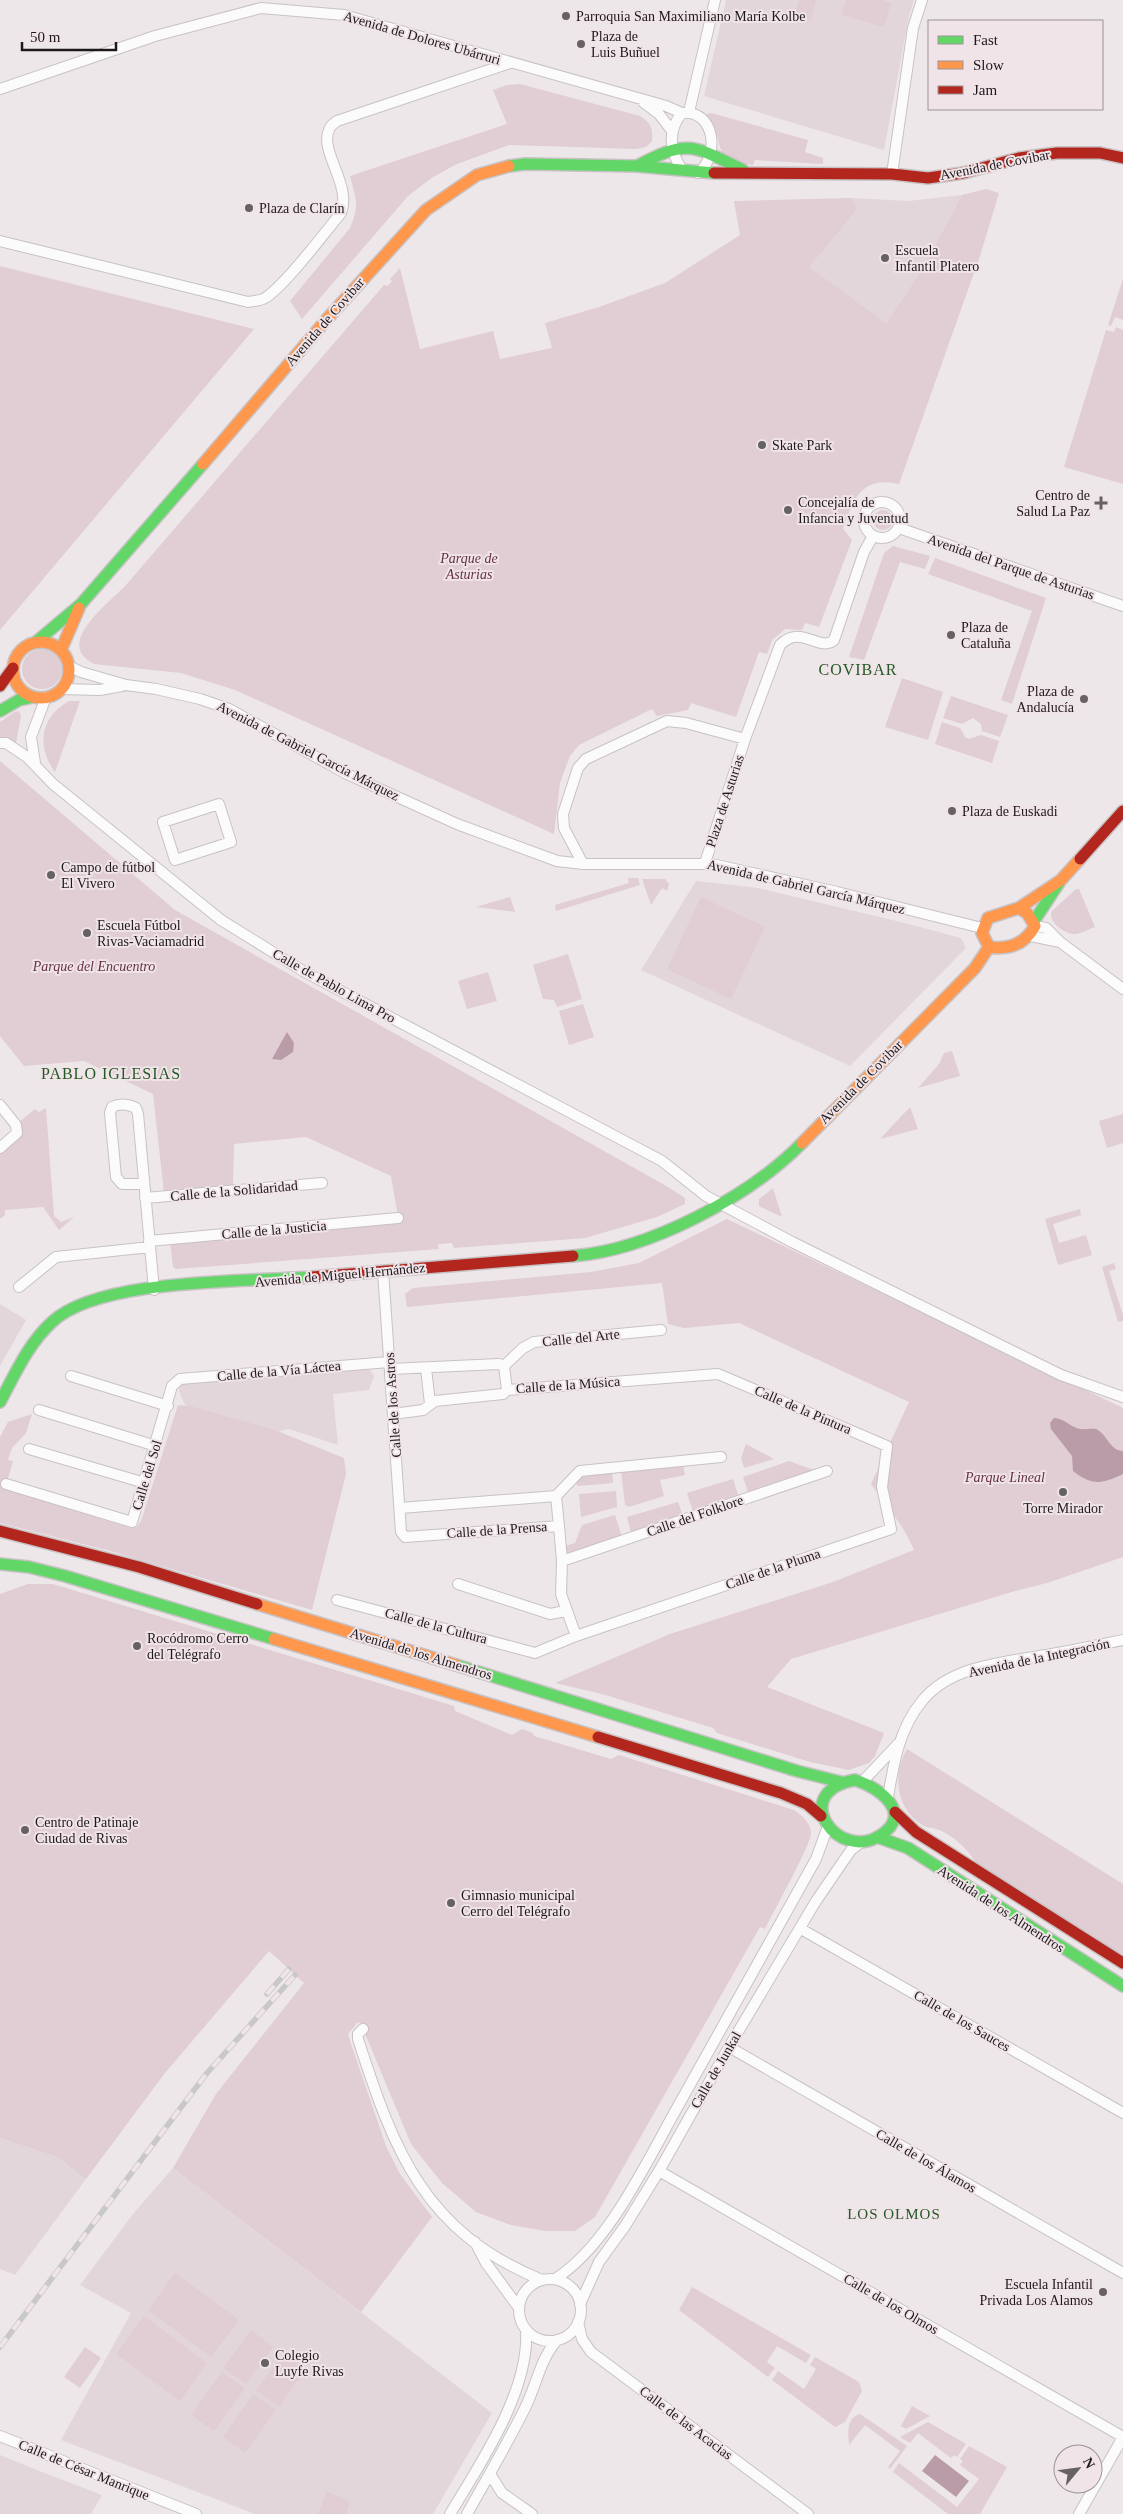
<svg xmlns="http://www.w3.org/2000/svg" width="1123" height="2514" font-family="Georgia,serif">
	<rect width="100%" height="100%" fill="#ede7e9"/>
	<path fill="#e3d6da" d="M 726,0 L 914,0 L 909,16 L 884,150 L 704,96 Z
		M 962,195 L 921,271 L 886,323 L 808,267 L 858,208 L 851,198 L 908,201 Z
		M 696,881 L 758,888 L 901,922 L 961,938 L 966,948 L 850,1066 L 641,970 Z
		M 0,1304 L 26,1320 L 0,1366 Z
		M 368,1367 L 374,1376 L 369,1390 L 333,1394 L 338,1445 L 289,1429 L 274,1433 L 190,1408 L 184,1403 L 179,1391 L 180,1385 L 184,1383 Z
		M 0,2138 L 57,2157 L 86,2179 L 15,2275 L 0,2269 Z
		M 173,2168 L 492,2413 L 433,2514 L 255,2514 L 61,2440 L 131,2313 L 80,2285 L 133,2214 Z
		M 0,2455 L 37,2470 L 102,2495 L 91,2514 L 0,2514 Z"/>
	<path fill="#e1cdd4" d="M 799,0 L 816,0 L 811,20 L 795,16 Z
		M 846,0 L 882,0 L 891,3 L 884,27 L 841,15 Z
		M 520,84 L 640,116 C 651,123 653,128 652,141 L 646,147 L 636,149 L 509,145 L 457,164 L 433,177 L 408,196 L 302,319 L 290,301 L 350,228 C 360,204 356,200 350,176 L 507,124 L 493,90 L 507,85 Z
		M 711,113 L 808,140 L 805,152 L 823,158 L 823,164 L 755,160 L 753,165 C 704,157 730,141 705,115 Z
		M 986,189 L 999,193 L 980,256 L 899,484 C 861,475 853,500 843,529 L 852,540 L 819,627 L 805,623 L 802,630 L 785,629 L 772,640 L 767,654 L 759,652 L 736,717 L 691,703 L 688,710 L 657,716 L 652,709 L 579,745 L 570,756 L 560,783 L 554,834 L 235,690 L 181,673 L 94,664 C 53,644 109,603 126,585 L 384,285 L 388,286 L 392,281 L 390,279 L 400,268 L 420,349 L 493,331 L 500,359 L 552,348 L 545,323 L 599,307 L 665,283 L 740,235 L 734,201 L 851,198 L 858,208 L 809,267 L 886,323 L 921,271 L 962,195 Z
		M 0,266 L 254,329 L 0,630 Z
		M 1123,279 L 1123,320 L 1115,317 L 1111,326 L 1108,325 Z
		M 1116,327 L 1123,330 L 1123,484 L 1064,467 L 1106,330 L 1114,332 Z
		M873 520a10 10 0 1 1 20 0a10 10 0 1 1-20 0Z
		M 893,546 L 930,556 L 925,569 L 900,562 L 864,660 L 849,657 L 884,553 Z
		M 935,558 L 1046,598 L 1012,704 L 1001,700 L 1032,611 L 928,574 Z
		M22 669a20 20 0 1 1 40 0a20 20 0 1 1-40 0Z
		M 902,678 L 943,692 L 928,740 L 885,727 Z
		M 951,696 L 1008,715 L 1000,737 L 982,731 L 981,724 L 973,718 L 962,724 L 943,718 Z
		M 69,701 L 80,701 L 55,772 C 36,747 40,717 69,701 Z
		M 19,711 L 21,716 L 16,743 L 0,738 L 0,722 L 14,712 Z
		M 942,722 L 960,728 L 965,737 L 969,739 L 981,735 L 999,741 L 992,763 L 935,744 Z
		M 0,761 L 175,910 L 668,1187 L 685,1198 L 685,1204 L 657,1217 L 585,1238 L 454,1248 L 452,1243 L 438,1244 L 439,1249 L 176,1269 L 173,1267 L 170,1241 L 399,1222 L 391,1176 L 306,1137 L 234,1144 L 233,1185 L 164,1193 L 153,1094 L 84,1061 L 24,1066 L 0,1036 Z
		M 628,878 L 638,878 L 640,885 L 556,911 L 555,905 L 629,883 Z
		M 665,879 L 669,884 L 667,891 L 662,888 L 651,905 L 642,879 Z
		M 1076,889 L 1079,889 L 1095,927 C 1089,929 1082,933 1076,934 C 1065,934 1050,924 1051,912 Z
		M 510,897 L 515,912 L 476,907 Z
		M 701,897 L 765,927 L 731,999 L 667,969 Z
		M 568,954 L 582,999 L 557,1007 L 554,1000 L 543,999 L 533,965 Z
		M 488,972 L 497,1001 L 467,1009 L 458,981 Z
		M 583,1004 L 594,1037 L 569,1045 L 559,1011 Z
		M 952,1051 L 960,1076 L 918,1088 L 939,1064 L 944,1053 Z
		M 910,1107 L 918,1129 L 880,1139 Z
		M 46,1108 L 54,1216 L 61,1222 L 74,1217 L 59,1230 L 43,1207 L 5,1210 L 5,1215 L 0,1219 L 0,1153 L 16,1140 L 19,1122 L 35,1109 L 39,1112 Z
		M 1123,1114 L 1123,1143 L 1107,1148 L 1099,1121 Z
		M 773,1188 L 782,1217 L 759,1206 L 759,1199 Z
		M 1080,1209 L 1081,1215 L 1053,1224 L 1059,1243 L 1086,1235 L 1092,1255 L 1058,1265 L 1045,1219 Z
		M 727,1219 L 1123,1408 L 1123,1557 L 1047,1583 L 1015,1591 L 791,1659 L 767,1687 L 884,1733 L 875,1756 L 869,1763 L 849,1770 L 810,1762 L 717,1733 L 713,1728 L 602,1694 L 555,1683 L 670,1634 L 833,1582 L 914,1550 C 904,1525 886,1506 871,1484 L 909,1402 L 739,1323 L 684,1328 L 668,1324 L 662,1283 L 407,1307 L 405,1294 L 413,1288 L 591,1272 L 639,1263 Z
		M 1114,1263 L 1116,1269 L 1109,1271 L 1123,1315 L 1123,1321 L 1118,1322 L 1102,1267 Z
		M 178,1405 L 190,1406 L 275,1430 L 344,1458 L 346,1474 L 312,1610 L 110,1551 L 0,1523 L 0,1437 L 8,1422 L 32,1414 L 26,1433 L 12,1448 L 8,1460 L 13,1461 L 5,1489 L 130,1528 L 137,1527 L 141,1521 Z
		M 746,1444 L 774,1459 L 744,1468 L 741,1458 Z
		M 789,1461 L 819,1472 L 749,1495 L 743,1477 Z
		M 683,1463 L 685,1475 L 660,1480 L 664,1496 L 629,1507 L 625,1505 L 621,1470 Z
		M 612,1471 L 613,1483 L 578,1486 L 573,1481 L 582,1473 Z
		M 733,1479 L 739,1498 L 693,1512 L 687,1493 Z
		M 616,1491 L 617,1507 L 581,1517 L 579,1494 Z
		M 678,1502 L 683,1516 L 631,1533 L 627,1517 Z
		M 615,1515 L 622,1537 L 568,1554 L 565,1546 L 575,1543 L 582,1525 Z
		M 28,1584 L 53,1584 L 454,1706 L 455,1711 L 512,1735 L 522,1729 L 533,1733 L 534,1736 L 611,1759 L 619,1755 L 794,1810 C 803,1816 811,1823 811,1834 C 810,1846 773,1913 765,1929 L 760,1927 L 595,2217 L 575,2231 L 545,2231 L 511,2225 L 476,2212 L 442,2183 L 411,2144 L 361,2024 L 358,2022 L 348,2034 L 351,2044 L 386,2146 L 400,2174 L 432,2217 L 361,2312 L 173,2168 L 216,2094 L 304,1983 L 269,1951 L 165,2073 L 86,2179 L 57,2157 L 0,2138 L 0,1594 Z
		M 907,1749 L 1123,1884 L 1123,1955 L 977,1864 C 968,1850 953,1834 936,1829 C 931,1827 926,1828 922,1825 C 896,1808 892,1775 907,1749 Z
		M 175,2273 L 239,2320 L 211,2357 L 148,2310 Z
		M 692,2287 L 811,2355 L 806,2363 L 777,2346 L 767,2362 L 775,2368 L 768,2377 L 679,2310 Z
		M 144,2316 L 207,2363 L 180,2401 L 116,2354 Z
		M 251,2330 L 273,2347 L 246,2384 L 223,2368 Z
		M 85,2347 L 101,2358 L 80,2388 L 64,2377 Z
		M 284,2353 L 306,2369 L 279,2407 L 256,2390 Z
		M 815,2357 L 859,2382 L 862,2391 L 845,2422 L 835,2427 L 772,2380 L 778,2371 L 804,2389 L 816,2369 L 810,2365 Z
		M 222,2372 L 245,2388 L 214,2431 L 191,2415 Z
		M 253,2394 L 276,2410 L 245,2453 L 223,2437 Z
		M 912,2406 L 930,2416 L 906,2429 L 901,2426 Z
		M 860,2414 L 907,2446 L 890,2469 L 888,2467 L 900,2451 L 865,2425 L 849,2445 C 848,2433 846,2418 860,2414 Z
		M 928,2422 L 966,2444 L 957,2457 L 954,2455 L 951,2458 L 918,2433 L 910,2443 L 900,2437 Z
		M 969,2446 L 1007,2467 L 980,2514 L 948,2514 L 893,2472 L 899,2463 L 957,2507 L 979,2479 L 960,2465 L 963,2461 L 960,2459 Z
		M 327,2491 L 350,2502 L 346,2514 L 318,2514 Z"/>
	<path fill="#b99ca7" d="M 287,1032 L 294,1043 L 293,1052 L 281,1060 L 272,1059 Z
		M 1054,1418 C 1064,1418 1070,1427 1080,1429 C 1085,1430 1091,1428 1096,1429 C 1107,1434 1110,1451 1123,1451 L 1123,1474 C 1102,1484 1092,1486 1073,1471 L 1072,1456 L 1051,1429 L 1050,1423 Z
		M 935,2455 L 969,2481 L 956,2497 L 922,2471 Z"/>
	<g fill="none" stroke-linecap="round" stroke-linejoin="round">
		<defs>
			<path id="street" d="M 0,89 L 155,36 L 261,8 L 344,15 L 666,106 L 682,113
				M 643,102 L 659,114 L 672,131
				M 689,112 L 715,0
				M 682,170 C 670,151 667,131 682,113 C 714,109 721,155 698,173
				M 892,174 L 913,28 L 922,0
				M 0,241 L 248,302 C 252,301 259,301 263,299 C 281,291 326,231 341,213 C 352,185 319,151 329,130 C 330,126 334,123 337,121 L 510,63
				M864 520a18 18 0 1 1 36 0a18 18 0 1 1-36 0Z
				M 899,528 L 1123,606
				M 69,666 L 81,672 L 126,685 L 156,689 L 200,699 L 229,709 L 347,774 L 382,790 L 457,824 L 557,861 L 583,864 L 712,864 L 837,892 L 982,928
				M 62,689 L 100,690 L 122,686
				M 0,743 L 6,743 L 27,757 L 53,784 L 221,920 L 242,933 L 303,971 L 662,1161 L 706,1196 L 792,1242 L 1061,1375 L 1123,1397
				M 35,763 L 31,737 L 46,697
				M 219,804 L 231,842 L 175,860 L 163,822 Z
				M 705,863 L 745,739 L 780,645 C 801,623 819,653 834,640 L 864,552 L 873,536
				M 583,864 L 564,828 L 563,814 L 578,768 L 586,759 L 667,721 L 686,723 L 745,739
				M 1035,926 L 1046,928 L 1060,942 L 1123,989
				M 1031,936 L 1060,942
				M 0,1105 L 16,1125 L 17,1133 L 0,1148
				M 144,1184 L 122,1184 L 116,1177 L 110,1113 L 112,1107 C 120,1103 128,1104 136,1108 L 138,1114 L 154,1290
				M 145,1198 L 322,1183
				M 149,1241 L 398,1218
				M 383,1271 L 401,1532 L 405,1537 L 559,1526 L 556,1496 L 400,1508
				M 19,1287 L 56,1257 L 150,1247
				M 504,1366 L 523,1348 L 534,1342 L 661,1330
				M 504,1366 L 507,1390
				M 426,1368 L 430,1404
				M 390,1369 L 499,1364 L 504,1366
				M 71,1376 L 168,1406
				M 39,1410 L 156,1446
				M 29,1449 L 145,1483
				M 6,1484 L 132,1522 L 172,1386 L 180,1379 L 389,1362
				M 556,1496 L 580,1471 L 721,1457
				M 559,1526 L 562,1561 L 561,1594 L 576,1636
				M 562,1561 L 827,1471
				M 458,1584 L 550,1614 L 566,1611
				M 337,1600 L 535,1653 L 576,1636 L 891,1529 L 882,1487 L 887,1446 L 718,1374 L 507,1390 L 503,1394 L 435,1401 L 423,1410 L 393,1414
				M 863,1781 L 898,1744
				M 888,1797 C 894,1762 899,1729 922,1701 C 952,1664 1008,1662 1052,1654 C 1076,1650 1099,1645 1123,1640
				M 801,1929 L 1123,2113
				M 363,2029 L 358,2034 L 358,2039 C 394,2151 424,2232 542,2280
				M 729,2047 L 1123,2273
				M 659,2171 L 1123,2437
				M 475,2242 L 486,2263 L 519,2308
				M 555,2279 C 608,2246 647,2161 677,2108 C 724,2025 769,1942 816,1859 L 827,1829
				M519 2310a31 31 0 1 1 62 0a31 31 0 1 1-62 0Z
				M 580,2304 L 599,2262 L 625,2226 L 659,2171 L 729,2047 L 816,1901 L 851,1850 L 860,1843
				M 578,2322 L 582,2339 L 591,2352 L 808,2514
				M 0,2436 L 196,2514
				M 490,2474 L 502,2493 L 532,2514
				M 450,2514 C 480,2464 530,2391 526,2330
				M 467,2514 C 487,2478 508,2443 526,2406 C 537,2383 540,2360 557,2340
				M 1079,2514 L 1123,2437"/>
			<path id="fast" d="M 509,166 L 525,164 L 636,166 L 714,173
				M 637,166 C 689,138 694,146 743,170
				M 36,642 L 81,604 L 203,464
				M 0,711 L 19,700 L 33,697
				M 1034,921 L 1059,883
				M 573,1256 C 649,1250 749,1197 802,1143
				M 0,1402 C 15,1374 28,1344 52,1322 C 99,1278 247,1282 312,1277
				M 0,1564 L 29,1567 L 65,1576 L 274,1639
				M 456,1665 L 797,1771 L 841,1782
				M 855,1780 C 879,1787 914,1813 881,1835 C 838,1864 787,1792 855,1780 Z
				M 877,1837 L 908,1848 L 1123,1986"/>
			<path id="slow" d="M 203,464 L 327,319 L 426,210 L 477,175 L 509,166
				M13 670a28 28 0 1 1 56 0a28 28 0 1 1-56 0Z
				M 61,650 L 79,608
				M 1019,908 L 1027,913 L 1035,926 C 1025,944 1009,950 989,947 L 982,933 L 988,918 L 1019,908 L 1061,880 L 1080,859
				M 802,1143 L 975,968 L 989,947
				M 257,1604 L 456,1665
				M 274,1639 L 598,1737"/>
			<path id="jam" d="M 714,173 L 892,174 L 928,178 L 963,173 L 1019,158 L 1057,153 L 1100,153 L 1123,158
				M 0,686 L 13,668
				M 1080,859 L 1123,811
				M 312,1277 L 573,1256
				M 0,1531 L 139,1567 L 257,1604
				M 598,1737 L 781,1793 L 807,1804 L 821,1816
				M 895,1812 L 916,1832 L 1123,1963"/>
		</defs>
		<use href="#street" stroke="#c7c2c4" stroke-width="12"/>
		<use href="#fast" stroke="#c7c2c4" stroke-width="14"/>
		<use href="#slow" stroke="#c7c2c4" stroke-width="14"/>
		<use href="#jam" stroke="#c7c2c4" stroke-width="14"/>
		<use href="#street" stroke="#fcfbfc" stroke-width="10"/>
		<use href="#fast" stroke="#63d668" stroke-width="11"/>
		<use href="#slow" stroke="#ff974d" stroke-width="11"/>
		<use href="#jam" stroke="#b3261e" stroke-width="11"/>
		<defs>
			<path id="rail" d="M 267,1994 L 289,1969
				M 0,2347 L 207,2073 L 295,1975"/>
		</defs>
		<use href="#rail" stroke="#c9c8c8" stroke-width="5.5"/>
		<use href="#rail" stroke="#f0e4e8" stroke-width="4" stroke-dasharray="11" stroke-linecap="butt"/>
	</g>
	<g fill="#666162" stroke="#f0e4e8" stroke-width="2">
		<circle cx="566" cy="16" r="5"/>
		<circle cx="581" cy="44" r="5"/>
		<circle cx="249" cy="208" r="5"/>
		<circle cx="885" cy="258" r="5"/>
		<circle cx="762" cy="445" r="5"/>
		<path d="M1098.5 495.5h5v5h5v5h-5v5h-5v-5h-5v-5h5z"/>
		<circle cx="788" cy="510" r="5"/>
		<circle cx="951" cy="635" r="5"/>
		<circle cx="1084" cy="699" r="5"/>
		<circle cx="952" cy="811" r="5"/>
		<circle cx="51" cy="875" r="5"/>
		<circle cx="87" cy="933" r="5"/>
		<circle cx="1063" cy="1492" r="5"/>
		<circle cx="137" cy="1646" r="5"/>
		<circle cx="25" cy="1830" r="5"/>
		<circle cx="451" cy="1903" r="5"/>
		<circle cx="1103" cy="2292" r="5"/>
		<circle cx="265" cy="2363" r="5"/>
	</g>
	<g text-anchor="middle" dominant-baseline="central" stroke-width="4" stroke-linejoin="round" paint-order="stroke">
		<g font-size="14" fill="#1d191a" stroke="#f0e4e8" text-anchor="start">
			<text x="576" y="16">Parroquia San Maximiliano María Kolbe</text>
			<text x="591" y="36">Plaza de<tspan x="591" dy="16">Luis Buñuel</tspan></text>
			<text x="259" y="208">Plaza de Clarín</text>
			<text x="895" y="250">Escuela<tspan x="895" dy="16">Infantil Platero</tspan></text>
			<text x="772" y="445">Skate Park</text>
			<text x="1090" y="495" text-anchor="end">Centro de<tspan x="1090" dy="16">Salud La Paz</tspan></text>
			<text x="798" y="502">Concejalía de<tspan x="798" dy="16">Infancia y Juventud</tspan></text>
			<text x="961" y="627">Plaza de<tspan x="961" dy="16">Cataluña</tspan></text>
			<text x="1074" y="691" text-anchor="end">Plaza de<tspan x="1074" dy="16">Andalucía</tspan></text>
			<text x="962" y="811">Plaza de Euskadi</text>
			<text x="61" y="867">Campo de fútbol<tspan x="61" dy="16">El Vivero</tspan></text>
			<text x="97" y="925">Escuela Fútbol<tspan x="97" dy="16">Rivas-Vaciamadrid</tspan></text>
			<text x="1063" y="1508" text-anchor="middle">Torre Mirador</text>
			<text x="147" y="1638">Rocódromo Cerro<tspan x="147" dy="16">del Telégrafo</tspan></text>
			<text x="35" y="1822">Centro de Patinaje<tspan x="35" dy="16">Ciudad de Rivas</tspan></text>
			<text x="461" y="1895">Gimnasio municipal<tspan x="461" dy="16">Cerro del Telégrafo</tspan></text>
			<text x="1093" y="2284" text-anchor="end">Escuela Infantil<tspan x="1093" dy="16">Privada Los Alamos</tspan></text>
			<text x="275" y="2355">Colegio<tspan x="275" dy="16">Luyfe Rivas</tspan></text>
		</g>
		<g font-size="14" fill="#1d191a" stroke="#f0e4e8">
			<text transform="translate(422 38) rotate(16)">Avenida de Dolores Ubárruri</text>
			<text transform="translate(995 165) rotate(-11)">Avenida de Covibar</text>
			<text transform="translate(325 322) rotate(-49)">Avenida de Covibar</text>
			<text transform="translate(1011 567) rotate(19)">Avenida del Parque de Asturias</text>
			<text transform="translate(308 751) rotate(27)">Avenida de Gabriel García Márquez</text>
			<text transform="translate(725 801) rotate(-72)">Plaza de Asturias</text>
			<text transform="translate(806 887) rotate(13)">Avenida de Gabriel García Márquez</text>
			<text transform="translate(334 986) rotate(29)">Calle de Pablo Lima Pro</text>
			<text transform="translate(861 1082) rotate(-45)">Avenida de Covibar</text>
			<text transform="translate(234 1191) rotate(-5)">Calle de la Solidaridad</text>
			<text transform="translate(274 1230) rotate(-5)">Calle de la Justicia</text>
			<text transform="translate(340 1275) rotate(-5)">Avenida de Miguel Hernández</text>
			<text transform="translate(581 1338) rotate(-6)">Calle del Arte</text>
			<text transform="translate(279 1371) rotate(-5)">Calle de la Vía Láctea</text>
			<text transform="translate(568 1385) rotate(-4)">Calle de la Música</text>
			<text transform="translate(393 1405) rotate(-94)">Calle de los Astros</text>
			<text transform="translate(803 1410) rotate(23)">Calle de la Pintura</text>
			<text transform="translate(147 1475) rotate(-73)">Calle del Sol</text>
			<text transform="translate(695 1516) rotate(-19)">Calle del Folklore</text>
			<text transform="translate(497 1530) rotate(-4)">Calle de la Prensa</text>
			<text transform="translate(773 1569) rotate(-19)">Calle de la Pluma</text>
			<text transform="translate(436 1626) rotate(15)">Calle de la Cultura</text>
			<text transform="translate(421 1654) rotate(17)">Avenida de los Almendros</text>
			<text transform="translate(1039 1658) rotate(-12)">Avenida de la Integración</text>
			<text transform="translate(1001 1909) rotate(33)">Avenida de los Almendros</text>
			<text transform="translate(962 2021) rotate(30)">Calle de los Sauces</text>
			<text transform="translate(716 2070) rotate(-60)">Calle de Junkal</text>
			<text transform="translate(926 2161) rotate(30)">Calle de los Álamos</text>
			<text transform="translate(891 2304) rotate(30)">Calle de los Olmos</text>
			<text transform="translate(686 2423) rotate(37)">Calle de las Acacias</text>
			<text transform="translate(84 2470) rotate(22)">Calle de César Manrique</text>
		</g>
		<g font-size="14" font-style="italic" fill="#653047" stroke="#f0e4e8">
			<text x="469" y="558">Parque de<tspan x="469" dy="16">Asturias</tspan></text>
			<text x="94" y="966">Parque del Encuentro</text>
			<text x="1005" y="1477">Parque Lineal</text>
		</g>
		<g font-size="15" letter-spacing="1" fill="#245925" stroke="#f0e4e8">
			<text x="894" y="2214">LOS OLMOS</text>
		</g>
		<g font-size="16" letter-spacing="1" fill="#245925" stroke="#f0e4e8">
			<text x="858" y="669">COVIBAR</text>
			<text x="111" y="1073">PABLO IGLESIAS</text>
		</g>
	</g>
	<rect x="928" y="20" width="175" height="90" fill="#f0e4e8" stroke="#9c9396"/>
	<rect x="938" y="36" width="25" height="8" fill="#63d668" stroke="#9c9396"/>
	<text x="973" y="45" font-size="15" fill="#1d191a">Fast</text>
	<rect x="938" y="61" width="25" height="8" fill="#ff974d" stroke="#9c9396"/>
	<text x="973" y="70" font-size="15" fill="#1d191a">Slow</text>
	<rect x="938" y="86" width="25" height="8" fill="#b3261e" stroke="#9c9396"/>
	<text x="973" y="95" font-size="15" fill="#1d191a">Jam</text>
	<g transform="translate(1078 2469) rotate(61)"><circle r="24" fill="#f0e4e8" stroke="#9c9396"/>
	<path d="M0-4L9 19L0 12L-9 19Z" fill="#666162"/>
	<text y="-8" font-size="14" font-weight="bold" text-anchor="middle" fill="#1d191a">N</text>
	</g>
	<path d="M22 42v8h94v-8" fill="none" stroke="#1d191a" stroke-width="2.5"/>
	<text x="30" y="42" font-size="15" fill="#1d191a" stroke="#f0e4e8" stroke-width="4" paint-order="stroke">50 m</text>
</svg>
